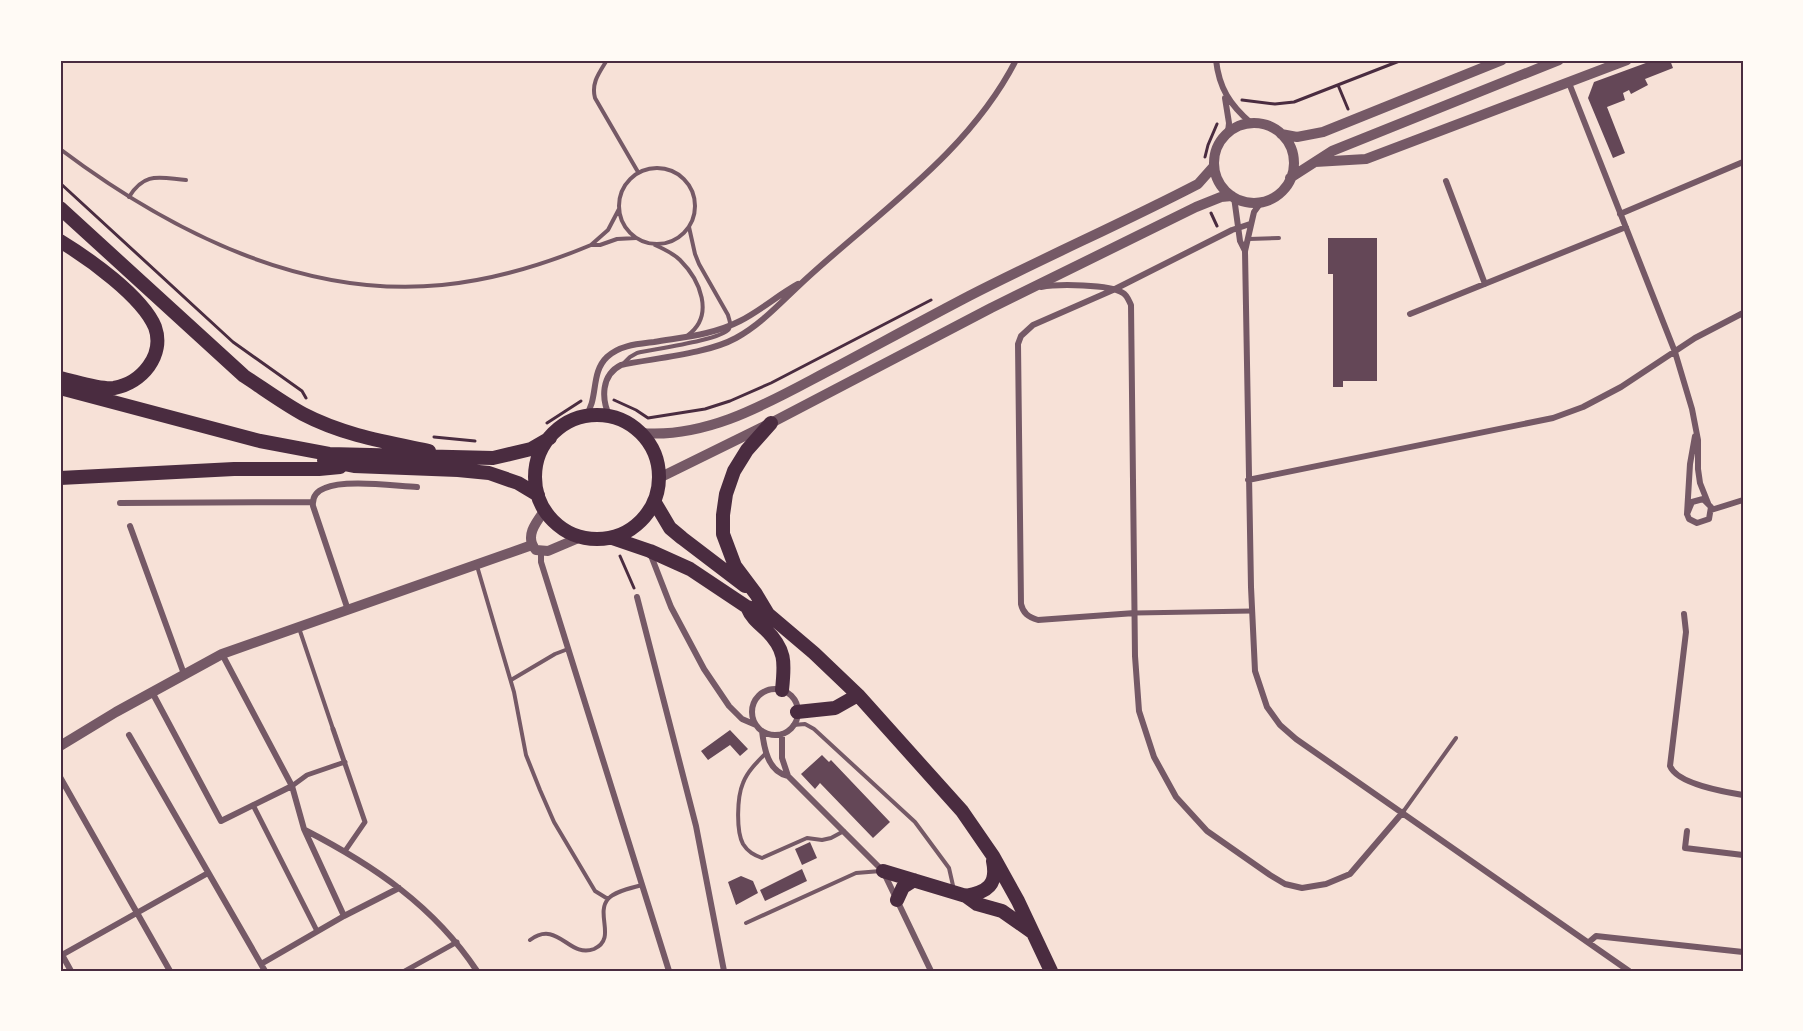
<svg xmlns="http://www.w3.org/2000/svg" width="1803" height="1031" font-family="'Zilla Slab',serif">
	<rect width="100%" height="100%" fill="#f7e1d7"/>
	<path fill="#644757" d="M 1654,60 L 1670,60 L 1673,68 L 1645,79 L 1648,85 L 1631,94 L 1629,90 L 1623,93 L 1625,100 L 1607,107 L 1625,153 L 1613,158 L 1588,98 L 1594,82 Z
		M 1328,238 L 1377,238 L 1377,381 L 1343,381 L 1343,387 L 1333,387 L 1333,274 L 1328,274 Z
		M 730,730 L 748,749 L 740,756 L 730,745 L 708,760 L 701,751 Z
		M 822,755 L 829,762 L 831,760 L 890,822 L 873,838 L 820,783 L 815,789 L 801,774 Z
		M 810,842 L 817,858 L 802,865 L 795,849 Z
		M 802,869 L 807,881 L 765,901 L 760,890 Z
		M 741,876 L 753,881 L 758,893 L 736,905 L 728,882 Z"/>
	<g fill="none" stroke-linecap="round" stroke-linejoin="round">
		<path stroke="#4a2c40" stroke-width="3" d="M 1338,85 L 1348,109
			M 1242,100 L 1275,104 L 1294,102 L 1402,60
			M 1205,157 L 1208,145 L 1217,124
			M 60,183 L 233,342 L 302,391 L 306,398
			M 1211,213 L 1217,226
			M 614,400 L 636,410 L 648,418 L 705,409 L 730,401 L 771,383 L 931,300
			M 547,423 L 581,401
			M 434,437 L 475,441
			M 620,556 L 634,588"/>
		<path stroke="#755966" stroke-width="4" d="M 607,60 C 599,73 591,83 595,98 L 638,172
			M 60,149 C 169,231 301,299 442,285 C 493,280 543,265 591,245 L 600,245 L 617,239 L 636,238
			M619 206a38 38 0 1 1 76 0a38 38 0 1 1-76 0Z
			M 129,197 C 145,171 160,178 186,180
			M 1249,239 L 1279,238
			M 591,245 L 608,230 L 619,209
			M 655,245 C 664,249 673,253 680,260 C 700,280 715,315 688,335
			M 622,365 L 630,357 L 637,353 C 654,349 721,340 729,329 C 732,324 729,320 728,315 L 699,264 L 695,254 L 689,227
			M 477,566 L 514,692 L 526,755 L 540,790 L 554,822 L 595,891 L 608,899
			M 299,628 L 333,729
			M 511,680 L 555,654 L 568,649
			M 793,725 L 805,724 L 814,729 L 915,822 L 949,868 L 954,890
			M 766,753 C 757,762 747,772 743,783 C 737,797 736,831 743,844 C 748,852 754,855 762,858 L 807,838 L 822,840 L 831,838 L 844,831
			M 1403,812 L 1456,738
			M 746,923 L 856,873 L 881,871
			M 530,940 C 558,919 569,959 594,949 C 617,939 595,914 608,899 C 615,891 632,888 642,885"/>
		<path stroke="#755966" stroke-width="5" d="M 1135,613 L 1252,611
			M 333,729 L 365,822 L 345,851
			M 292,786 L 307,775 L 345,762
			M 253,805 L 317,931
			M 405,971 L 457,942"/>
		<path stroke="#755966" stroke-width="6" d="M 1216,60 C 1219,88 1230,105 1251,123
			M 1569,83 L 1675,352 L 1692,409 L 1698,440 L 1698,469 L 1700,483 L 1708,503
			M 1225,98 L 1229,123 L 1228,132
			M 1446,181 L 1485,284
			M 1234,197 L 1240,241 L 1245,251
			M 1262,201 L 1254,212 L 1245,251 L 1251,587 L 1255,671 L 1267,707 L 1280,725 L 1296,739 L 1629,971
			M 1620,214 L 1743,162
			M 1041,287 C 1057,284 1110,284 1123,293 C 1127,295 1129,301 1131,305 L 1135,656 L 1139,711 L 1154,757 L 1176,797 L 1207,831 L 1270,875 L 1285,884 L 1302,888 L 1326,884 L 1350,874 L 1403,812
			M 1410,314 L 1626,227
			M 585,417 C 599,399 590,373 607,357 C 620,345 638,344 654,342 C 683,337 713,335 740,321 C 760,311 778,295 798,284
			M 610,417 C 601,399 601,375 621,365 C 655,358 707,354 736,338 C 763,323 783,300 806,279 C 880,211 969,152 1016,60
			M 1248,480 L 1553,418 L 1583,407 L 1621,387 L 1695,338 L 1743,313
			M 120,503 L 312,502
			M 1711,510 L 1743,500
			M 1687,514 L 1692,502 L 1703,499 L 1711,507 L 1709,519 L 1697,523 L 1689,519 L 1687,514 L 1690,464 L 1695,436
			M 130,526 L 184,674
			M 541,552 L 541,562 L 669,971
			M 650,553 L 671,607 L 704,669 L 729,706 L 742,719 L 756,725
			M 637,597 L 696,826 L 724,971
			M 348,610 L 313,506 C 312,497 317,491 325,488 C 344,479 395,486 417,487
			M 1135,613 L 1038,620 C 1028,617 1023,613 1021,604 L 1018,344 L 1021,336 L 1033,325 L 1113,290 L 1232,230 L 1250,224
			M 1684,614 L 1686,632 L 1670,766 C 1677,784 1725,792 1743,795
			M 222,654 L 292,786 L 304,829 L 344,916
			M752 712a23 23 0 1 1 46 0a23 23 0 1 1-46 0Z
			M 152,692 L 221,821 L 292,786
			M 762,731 C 764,748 768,772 788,776
			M 782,734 L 782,758 L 788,776 L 883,871 L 931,971
			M 129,735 L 265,971
			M 60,777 L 170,971
			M 305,830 C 373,865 434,906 477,971
			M 1687,831 L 1685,848 L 1743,855
			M 1589,942 L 1596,936 L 1743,952
			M 61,953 L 71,971
			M 60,956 L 208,873
			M 261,964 L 344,916 L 399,888"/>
		<path stroke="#755966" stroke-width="10" d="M1214 163a40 40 0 1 1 80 0a40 40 0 1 1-80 0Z
			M 1281,134 L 1297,137 L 1323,132 L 1502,60
			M 1315,162 L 1366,159 L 1627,60
			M 1290,178 L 1332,151 L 1559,60
			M 641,433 C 712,439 776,398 836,367 C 881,343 925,319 969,296 C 1045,257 1123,223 1198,184 L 1214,166
			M 659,478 L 771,423 L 991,308 L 1196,207 L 1221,197 L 1232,196
			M 545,510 C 536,522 524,537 536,550 L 548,551 L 581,537
			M 60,746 L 116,712 L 222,654 L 532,545"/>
		<path stroke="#4a2c40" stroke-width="14" d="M 60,208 L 244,376 C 264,389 283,403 303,414 C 343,435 386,442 429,451
			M 60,241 C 88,258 142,296 155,327 C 165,355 142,383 114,388 C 100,390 75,381 60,378
			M 60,388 L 260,441 L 329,454 L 493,458 L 531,449 L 550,438
			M535 477a62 62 0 1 1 124 0a62 62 0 1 1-124 0Z
			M 771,423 L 747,450 L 734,471 L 726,494 L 723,515 L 723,534 L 735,566 L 756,594 L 768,614 L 814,653 L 858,695 L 962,811 L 993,856 L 1018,901 L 1051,971
			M 324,460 L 354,466 L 458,470 L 489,473 L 518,483 L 538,495
			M 60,478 L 234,469 L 319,469 L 340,467
			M 654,501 L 670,528 L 682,538 L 745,586
			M 612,538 L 650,551 L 690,569 L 747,607 L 768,614
			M 747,607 C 751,617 757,622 765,629 C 786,649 785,662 782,690
			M 797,712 L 835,708 L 858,695
			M 883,871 L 966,896 L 977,904 L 1002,911 L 1032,932
			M 966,896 C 987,892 998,885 993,861
			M 897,900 L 903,887 L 914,880"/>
	</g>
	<rect width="1803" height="1031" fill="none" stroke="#fffaf5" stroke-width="123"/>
	<rect x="62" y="62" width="1680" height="908" fill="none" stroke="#4a2c40" stroke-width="2"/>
</svg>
